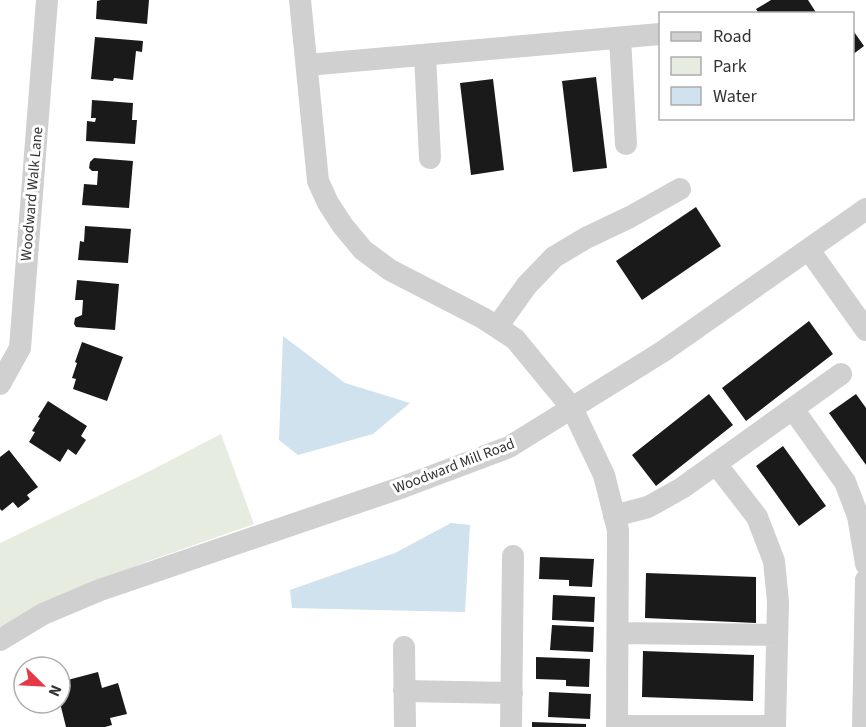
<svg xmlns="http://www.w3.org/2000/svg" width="866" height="727" font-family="'Source Sans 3',sans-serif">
	<rect width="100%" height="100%" fill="#fff"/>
	<path fill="#e6ecdf" d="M 221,434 L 254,524 L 143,563 L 0,628 L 0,543 L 144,474 Z"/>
	<path fill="#cfe2ee" d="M 283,336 L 345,383 L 410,403 L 373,434 L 298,455 L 279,440 Z
		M 451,523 L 470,525 L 465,612 L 292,608 L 290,590 L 395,553 Z"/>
	<path fill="#1a1a1a" d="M 101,0 L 149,0 L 147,24 L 96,19 L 97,1 Z
		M 771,0 L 808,0 L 817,14 L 759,14 L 756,9 Z
		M 852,29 L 864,46 L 852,55 Z
		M 95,37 L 143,41 L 142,52 L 136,51 L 133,80 L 114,78 L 113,81 L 91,79 Z
		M 596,77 L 607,168 L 573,172 L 562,81 Z
		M 493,79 L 504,170 L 471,175 L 460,83 Z
		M 92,100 L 133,103 L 132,120 L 137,120 L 135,144 L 86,141 L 87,121 L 95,122 L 96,118 L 91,118 Z
		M 94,158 L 133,161 L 129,208 L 82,205 L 84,184 L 97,185 L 98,171 L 92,171 L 89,168 L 90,162 Z
		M 696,207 L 721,246 L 642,300 L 616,261 Z
		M 85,226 L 131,229 L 128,263 L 78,260 L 80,241 L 84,242 Z
		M 77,280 L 119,284 L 115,330 L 76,327 L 74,324 L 75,318 L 82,315 L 83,300 L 75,300 Z
		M 809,321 L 833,354 L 746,421 L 722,388 Z
		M 82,342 L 123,357 L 107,401 L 73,389 L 76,379 L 72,378 L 77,363 L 75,362 Z
		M 709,394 L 733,425 L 656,486 L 632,455 Z
		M 856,394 L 866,408 L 866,465 L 829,413 Z
		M 48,401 L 87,426 L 81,436 L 86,440 L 76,455 L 68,449 L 60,462 L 29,442 L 35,432 L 32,431 L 40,418 L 38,417 Z
		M 783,446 L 826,506 L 799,526 L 756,466 Z
		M 9,450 L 38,487 L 27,495 L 30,499 L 18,508 L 13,502 L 2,511 L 0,509 L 0,457 Z
		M 540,557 L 594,559 L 592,587 L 569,586 L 569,580 L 539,579 Z
		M 646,573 L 756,577 L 756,623 L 645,618 Z
		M 553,595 L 595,597 L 594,622 L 552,620 Z
		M 552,625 L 594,627 L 593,652 L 550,650 Z
		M 643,651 L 754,655 L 753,701 L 642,697 Z
		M 536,657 L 590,659 L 589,687 L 566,686 L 566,680 L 536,679 Z
		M 98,672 L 102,688 L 118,683 L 127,714 L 110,718 L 112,725 L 105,727 L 66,727 L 60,703 L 60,682 Z
		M 549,692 L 591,694 L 590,719 L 548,717 Z
		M 532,722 L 586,724 L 586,727 L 532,727 Z"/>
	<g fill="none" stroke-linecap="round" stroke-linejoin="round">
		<path stroke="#d0d0d0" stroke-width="22" d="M 300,0 L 318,181 L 328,203 L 343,226 L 363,250 L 390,270 L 483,318 L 515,339 L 572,408 L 604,475 L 618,530 L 617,727
			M 620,38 L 626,144
			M 425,55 L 430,158
			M 307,65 L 660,34
			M 809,250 L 866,330
			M 497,327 L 527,285 L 554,257 L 586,238 L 630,217 L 680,189
			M 0,384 L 20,348 L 47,0
			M 793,409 L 845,482 L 858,516 L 866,564
			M 716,464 L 757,517 L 774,561 L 778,602 L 775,727
			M 614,516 L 648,507 L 682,488 L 841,374
			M 618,633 L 777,635
			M 0,640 L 43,614 L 100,590 L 403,487 L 509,447 L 662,352 L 866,209
			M 404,647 L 405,727
			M 404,691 L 512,693
			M 617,726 L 775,726
			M 511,727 L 513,556
			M 863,727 L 866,580"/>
	</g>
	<g text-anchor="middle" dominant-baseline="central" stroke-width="6" stroke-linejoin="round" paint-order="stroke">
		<g font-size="15" fill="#333" stroke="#fff">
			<text transform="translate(32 194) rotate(-85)">Woodward Walk Lane</text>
			<text transform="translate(454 466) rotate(-21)">Woodward Mill Road</text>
		</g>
	</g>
	<rect x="659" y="12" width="195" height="108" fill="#ffffff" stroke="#adadad" stroke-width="1.5"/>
	<rect x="671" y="32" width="30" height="9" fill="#d0d0d0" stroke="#adadad" stroke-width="1.5"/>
	<text x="713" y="42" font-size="18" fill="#333333">Road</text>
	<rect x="671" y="57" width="30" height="18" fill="#e6ecdf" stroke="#adadad" stroke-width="1.5"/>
	<text x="713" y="72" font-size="18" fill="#333333">Park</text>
	<rect x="671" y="87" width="30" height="18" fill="#cfe2ee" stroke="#adadad" stroke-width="1.5"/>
	<text x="713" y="102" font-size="18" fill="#333333">Water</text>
	<g transform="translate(42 685) rotate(114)"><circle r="28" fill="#ffffff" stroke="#adadad" stroke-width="1.5"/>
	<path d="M0-4.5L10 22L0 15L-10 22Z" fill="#e63946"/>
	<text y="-9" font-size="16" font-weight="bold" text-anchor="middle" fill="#333333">N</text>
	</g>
</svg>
